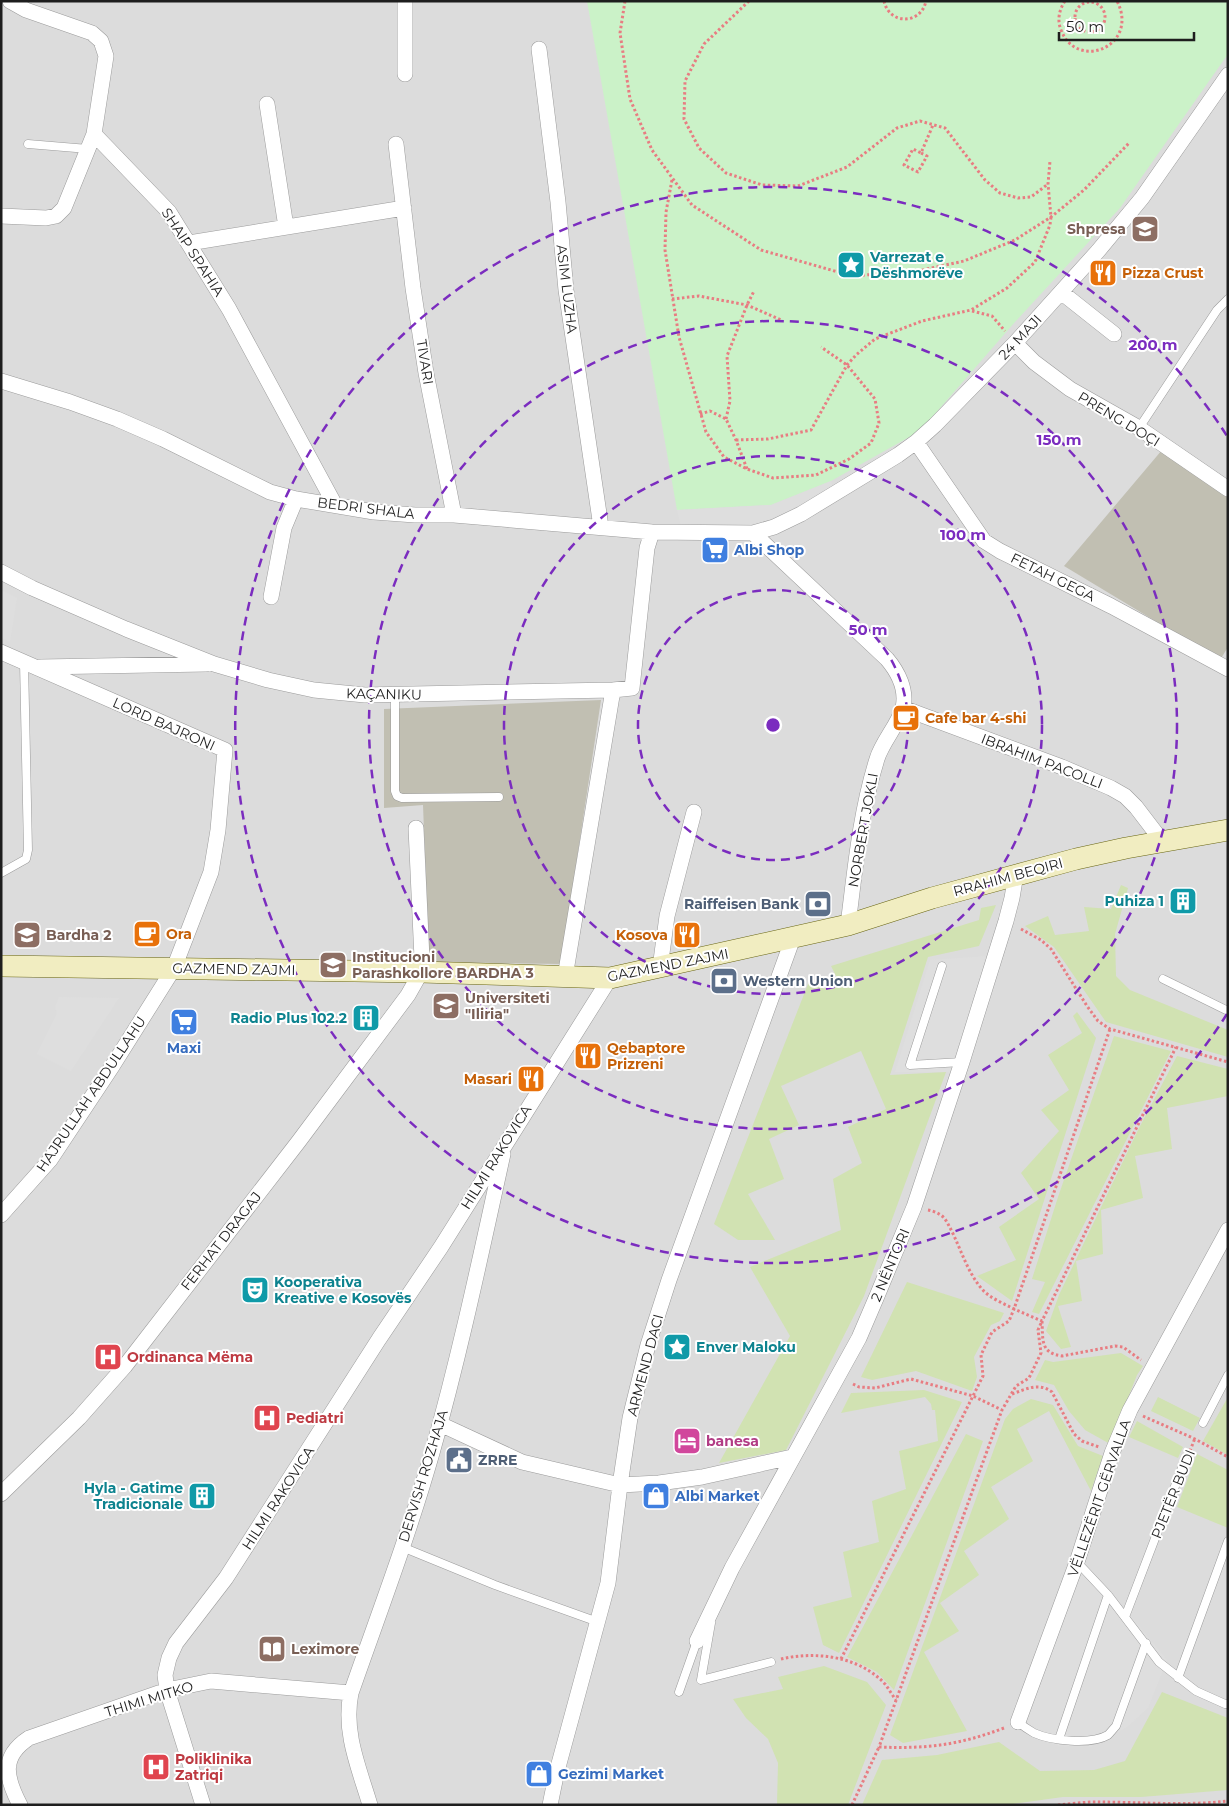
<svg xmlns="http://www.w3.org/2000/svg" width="1229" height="1806" font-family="Montserrat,sans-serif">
	<rect width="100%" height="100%" fill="#eeeae6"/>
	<path fill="#dcdcdc" d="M 1,1 L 1228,1 L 1228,1805 L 1,1805 Z"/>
	<path fill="#c1bfb2" d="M 1162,450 L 1228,491 L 1228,647 L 1220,660 L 1064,566 Z
		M 601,700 L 561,964 L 429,962 L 423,805 L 384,808 L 384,709 Z"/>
	<path fill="#d1e2b2" d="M 1121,885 L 1128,888 L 1115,934 L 1116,976 L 1130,990 L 1228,1030 L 1228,1057 L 1106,1022 L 1054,947 L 1025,926 L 1048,916 L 1055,935 L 1089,931 L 1084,907 L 1111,909 Z
		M 996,905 L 979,946 L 928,957 L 890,1075 L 946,1072 L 864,1296 L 786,1450 L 719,1463 L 790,1336 L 750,1267 L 841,1230 L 833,1179 L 862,1163 L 848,1127 L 886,1109 L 861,1051 L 781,1086 L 799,1125 L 769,1139 L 784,1179 L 748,1194 L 775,1240 L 738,1240 L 714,1224 L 810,979 L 824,989 L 837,978 L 831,966 L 979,920 L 981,908 Z
		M 1077,1012 L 1096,1038 L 1012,1301 L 977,1276 L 1016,1260 L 999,1227 L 1039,1199 L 1021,1173 L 1059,1131 L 1041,1110 L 1069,1090 L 1048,1055 L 1082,1033 L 1073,1016 Z
		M 1114,1036 L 1171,1051 L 1039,1314 L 1032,1312 L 1045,1282 L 1032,1279 L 1058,1197 Z
		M 1177,1056 L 1228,1069 L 1228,1096 L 1167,1108 L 1172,1149 L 1135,1156 L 1143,1198 L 1101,1210 L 1103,1254 L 1076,1261 L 1082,1301 L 1058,1306 L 1071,1347 L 1061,1349 L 1046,1331 L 1059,1295 L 1139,1128 Z
		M 907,1282 L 1004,1313 L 1000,1321 L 991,1325 L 974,1357 L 977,1377 L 972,1391 L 916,1371 L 872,1380 L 861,1377 Z
		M 1121,1353 L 1143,1366 L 1137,1375 L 1110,1444 L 1085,1430 L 1069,1411 L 1054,1385 L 1035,1380 L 1045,1360 L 1053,1362 Z
		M 924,1390 L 962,1402 L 839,1653 L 823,1645 L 813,1607 L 852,1597 L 843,1552 L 879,1542 L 872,1501 L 906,1489 L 899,1451 L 938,1441 L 935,1410 L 932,1410 L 931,1404 L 925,1397 L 841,1413 L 851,1393 Z
		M 1158,1397 L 1200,1418 L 1193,1431 L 1151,1411 Z
		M 1228,1397 L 1228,1455 L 1203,1441 Z
		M 1031,1399 L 1053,1405 L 1078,1446 L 1103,1456 L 1091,1491 L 1049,1411 L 1017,1429 L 1033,1461 L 991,1487 L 1009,1519 L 964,1551 L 979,1575 L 940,1603 L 959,1631 L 924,1652 L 967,1731 L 903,1743 L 890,1735 L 1005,1419 L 1013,1409 Z
		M 1137,1421 L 1183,1447 L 1178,1458 L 1129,1437 Z
		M 966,1434 L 983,1441 L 894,1690 L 877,1672 L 847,1657 Z
		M 1197,1454 L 1228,1470 L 1228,1528 L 1177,1507 Z
		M 824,1666 L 867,1682 L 886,1705 L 848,1805 L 776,1805 L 777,1804 L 778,1763 L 768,1739 L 746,1718 L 733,1699 L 783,1689 L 778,1677 Z
		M 1162,1692 L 1228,1718 L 1228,1790 L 1141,1797 L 1063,1797 L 1006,1805 L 862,1805 L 882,1760 L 937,1755 L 999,1742 L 1040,1771 L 1094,1770 L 1125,1761 Z"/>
	<path fill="#cbf2c8" d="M 587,1 L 1228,1 L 1228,54 L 1120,208 L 1015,322 L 920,431 L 831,481 L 771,505 L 677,510 Z"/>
	<path fill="#dedede" d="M 831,481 L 834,492 L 775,522 L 741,526 L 681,526 L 677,510 L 771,505 Z
		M 1,590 L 17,598 L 10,642 L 1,638 Z
		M 987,956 L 955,1072 L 895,1072 L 930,960 Z
		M 59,997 L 119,998 L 71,1071 L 37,1054 L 57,1014 L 55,1007 Z
		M 1073,1556 L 1092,1572 L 1117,1599 L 1167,1660 L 1148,1708 L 1127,1727 L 1091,1747 L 1059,1746 L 1024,1733 L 1013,1719 Z"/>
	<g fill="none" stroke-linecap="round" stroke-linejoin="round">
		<defs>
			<path id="lane" d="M 28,144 L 88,149
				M 1139,428 L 1217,310 L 1228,299
				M 395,695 L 395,791 L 397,796 L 402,798 L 499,797
				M 1,873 L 26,859 L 28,850 L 24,662
				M 942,966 L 910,1065 L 962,1062
				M 1163,979 L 1228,1011
				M 1203,1423 L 1228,1375
				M 402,1547 L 495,1585 L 598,1622
				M 1077,1562 L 1108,1595 L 1159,1662 L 1196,1691 L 1225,1704 L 1228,1704
				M 1125,1617 L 1185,1460
				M 711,1623 L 701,1680 L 771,1662
				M 1178,1678 L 1228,1541
				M 679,1692 L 697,1641
				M 1018,1722 C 1023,1726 1029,1730 1034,1733 C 1052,1741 1091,1745 1108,1735 C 1111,1732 1113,1729 1116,1726 L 1146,1643
				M 1059,1739 L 1108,1595"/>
			<path id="street" d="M 10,1 L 26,10 L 92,33 L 101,41 L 106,56 L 94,134 L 169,212 L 229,309 L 335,505
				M 405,1 L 405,74
				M 539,49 L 558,202 L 566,290 L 601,527
				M 267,104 L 286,227
				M 396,144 L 413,288 L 426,373 L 454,515
				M 1,216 L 46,218 L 56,216 L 64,208 L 94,134
				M 189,243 L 404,208
				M 1061,292 L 1114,334
				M 1015,343 L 1034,362 L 1070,389 L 1139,428 L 1228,489
				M 1,381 L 70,402 L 117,419 L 163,439 L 270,492 L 296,499 L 374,512 L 415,515 L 454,515 L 652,532 L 753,533 L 774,527 L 801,514 L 898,455 L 916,442 L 935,425 L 1015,343 L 1098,251 L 1142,198 L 1228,75
				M 916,442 L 984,541 L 1000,551 L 1111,606 L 1228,669
				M 753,533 L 887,659 C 898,672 907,690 903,708 C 898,725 882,742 877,759 C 860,813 855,870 848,925
				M 1,572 L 32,588 L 126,629 L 214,664 L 268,680 L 314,690 L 365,695 L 613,690 L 632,688 L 647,548 L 652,532
				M 271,597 L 284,528 L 296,499
				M 1,652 L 225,750 L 218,830 L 211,872 L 174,968 L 113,1065 L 50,1160 L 1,1215
				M 41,667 L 206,664
				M 903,708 L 1062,767 L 1111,788 L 1125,796 L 1136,807 L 1162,841
				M 660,968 L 667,916 L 694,812
				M 565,977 L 613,690
				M 440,1424 L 522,1462 L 620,1485 L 659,1483 L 702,1477 L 792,1457
				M 1,1494 L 79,1418 L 125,1366 L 299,1141 L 408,995 L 421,972 L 422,959 L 416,828
				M 697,1641 L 732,1568 L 859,1338 L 877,1296 L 914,1207 L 962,1062 L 1006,921 L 1012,898 L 1016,874
				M 1018,1722 L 1077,1562 L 1112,1453 L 1130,1410 L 1228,1230
				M 20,1805 C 6,1778 0,1757 29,1738 L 167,1690 L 211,1681 L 351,1693
				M 203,1805 L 167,1690 L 165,1675 L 169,1658 L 176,1643 L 226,1578 L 379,1339 L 441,1247 L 610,978
				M 370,1805 C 359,1768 343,1732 351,1693 C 379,1613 409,1534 432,1453 C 460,1354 481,1254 503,1154
				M 550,1805 L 557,1771 L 608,1583 L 620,1485 L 630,1418 L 648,1345 L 669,1280 L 793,938"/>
			<path id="secondary" d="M 1,966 L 421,972 L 610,978 L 848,925 L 932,898 L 1076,859 L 1126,848 L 1228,830"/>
		</defs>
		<use href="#lane" stroke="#9b9b9b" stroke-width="9"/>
		<use href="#street" stroke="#9b9b9b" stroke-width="16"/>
		<use href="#secondary" stroke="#686513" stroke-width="22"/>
		<path stroke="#e87d82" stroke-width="3" stroke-dasharray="2.5 2.5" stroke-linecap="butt" d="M 625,1 L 620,33 L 630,99 L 652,150 L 692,205 L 761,250 L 852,276 L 918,271 L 964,261 L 1015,240 L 1051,217 L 1084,190 L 1130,142
			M 749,1 L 704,44 L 685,81 L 684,119 L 699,148 L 726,173 L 762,185 L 798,186 L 847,167 L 897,128 L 920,121 L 945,128 L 985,180 L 1000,193 L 1018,198 L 1031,197 L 1048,184
			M 884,1 C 889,25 921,25 926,1
			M 1065,1 C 1059,10 1057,20 1061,30 C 1077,72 1140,46 1117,1
			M1075 17a15 15 0 1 1 30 0a15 15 0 1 1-30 0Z
			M 921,153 L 927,156 L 918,172 L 904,165 L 913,149 L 921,153 L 933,125
			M 672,180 L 666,212 L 665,250 L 679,337 L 706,432 L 724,457 L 747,469 L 773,478 L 816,475 L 849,459 L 871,443 L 879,423 L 875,399 L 847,365 L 821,347
			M 672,299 L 699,296 L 747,305 L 781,320
			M 972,311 L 992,316 L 1005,331
			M 700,414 L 710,411 L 726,419 L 736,440 L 747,469
			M 726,419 L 730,401 L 727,356 L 747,305 L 754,291
			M 736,440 L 768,439 L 811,430 L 847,365 L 856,355 L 875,339 L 922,321 L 971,310 L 1007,288 L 1035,262 L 1050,225 L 1051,217 L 1048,184 L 1050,161
			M 1021,929 L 1041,940 L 1051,949 L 1087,1006 L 1098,1021 L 1110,1029 L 1228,1062
			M 928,1210 C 934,1211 941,1214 945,1219 C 959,1241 964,1267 981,1288 C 989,1298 1003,1303 1014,1309 L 1110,1029
			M 1042,1321 C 1043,1340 1040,1353 1062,1356 L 1115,1346 L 1123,1347 L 1141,1360
			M 853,1384 L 859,1387 L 875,1388 L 911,1379 L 973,1396 L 1002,1410
			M 1012,1394 C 1026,1389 1039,1382 1052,1392 L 1074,1434 L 1082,1441 L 1099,1447
			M 1143,1416 L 1195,1439 L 1228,1457
			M 1190,1451 L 1195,1438
			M 781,1659 C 816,1651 859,1656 885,1684 C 889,1689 892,1695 896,1700
			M 841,1659 L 983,1376 L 981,1355 L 992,1332 L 1009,1321 L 1014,1309 L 1042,1321 L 1176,1047
			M 1004,1728 C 959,1745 927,1749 879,1747 L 1002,1410 L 1016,1386 L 1029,1378 L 1041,1353 L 1038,1330 L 1042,1321
			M 852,1805 L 879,1747
			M 1058,1805 C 1070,1804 1083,1802 1096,1802 C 1138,1802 1187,1806 1228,1801"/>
		<use href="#lane" stroke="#fff" stroke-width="8"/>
		<use href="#street" stroke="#fff" stroke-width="15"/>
		<use href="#secondary" stroke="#f1edc1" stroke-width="21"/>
	</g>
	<g fill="none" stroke="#7b2cbf" stroke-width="2.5" stroke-dasharray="9 6">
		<circle cx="773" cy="725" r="135"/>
		<circle cx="773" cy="725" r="269"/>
		<circle cx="773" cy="725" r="404"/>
		<path d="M1227 1014A538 538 0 1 1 1227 436"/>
	</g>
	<defs>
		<symbol id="school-square" viewBox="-11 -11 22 22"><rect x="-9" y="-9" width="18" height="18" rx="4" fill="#8d6e63" stroke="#fff"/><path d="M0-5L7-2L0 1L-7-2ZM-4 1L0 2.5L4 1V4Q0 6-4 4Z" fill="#fff"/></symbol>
		<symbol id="sight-square" viewBox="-11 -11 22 22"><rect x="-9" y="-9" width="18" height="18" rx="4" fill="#0f9aa8" stroke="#fff"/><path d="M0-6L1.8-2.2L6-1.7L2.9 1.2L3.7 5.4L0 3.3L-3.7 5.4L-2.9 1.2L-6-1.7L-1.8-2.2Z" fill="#fff"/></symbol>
		<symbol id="restaurant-square" viewBox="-11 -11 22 22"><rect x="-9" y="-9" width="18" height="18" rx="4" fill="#e8710a" stroke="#fff"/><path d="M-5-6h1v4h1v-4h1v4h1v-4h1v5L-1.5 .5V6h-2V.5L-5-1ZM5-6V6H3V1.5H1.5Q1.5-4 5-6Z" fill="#fff"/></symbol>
		<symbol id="supermarket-square" viewBox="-11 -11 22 22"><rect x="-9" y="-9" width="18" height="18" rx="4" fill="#3f7fe0" stroke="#fff"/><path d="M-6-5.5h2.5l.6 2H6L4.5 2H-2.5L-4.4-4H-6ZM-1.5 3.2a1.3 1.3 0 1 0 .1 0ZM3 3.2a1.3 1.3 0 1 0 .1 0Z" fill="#fff"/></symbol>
		<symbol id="cafe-square" viewBox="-11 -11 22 22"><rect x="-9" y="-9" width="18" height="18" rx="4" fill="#e8710a" stroke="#fff"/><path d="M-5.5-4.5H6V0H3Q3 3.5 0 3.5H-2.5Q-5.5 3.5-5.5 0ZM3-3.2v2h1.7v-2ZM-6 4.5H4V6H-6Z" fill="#fff"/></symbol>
		<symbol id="building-square" viewBox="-11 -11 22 22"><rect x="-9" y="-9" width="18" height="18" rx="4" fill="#0f9aa8" stroke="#fff"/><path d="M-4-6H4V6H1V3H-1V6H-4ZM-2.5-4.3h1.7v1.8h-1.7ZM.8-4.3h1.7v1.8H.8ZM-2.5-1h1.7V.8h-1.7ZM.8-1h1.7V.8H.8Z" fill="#fff"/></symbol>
		<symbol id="bank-square" viewBox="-11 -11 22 22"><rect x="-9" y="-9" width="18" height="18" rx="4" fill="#5c6f8a" stroke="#fff"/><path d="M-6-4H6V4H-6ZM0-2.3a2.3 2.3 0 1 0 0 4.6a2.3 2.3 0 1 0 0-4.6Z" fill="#fff"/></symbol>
		<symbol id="university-square" viewBox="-11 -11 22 22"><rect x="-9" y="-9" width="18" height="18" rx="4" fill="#8d6e63" stroke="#fff"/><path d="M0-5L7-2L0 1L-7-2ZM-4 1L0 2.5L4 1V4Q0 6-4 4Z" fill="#fff"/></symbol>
		<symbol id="theatre-square" viewBox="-11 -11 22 22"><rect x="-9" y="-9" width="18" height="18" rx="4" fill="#0f9aa8" stroke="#fff"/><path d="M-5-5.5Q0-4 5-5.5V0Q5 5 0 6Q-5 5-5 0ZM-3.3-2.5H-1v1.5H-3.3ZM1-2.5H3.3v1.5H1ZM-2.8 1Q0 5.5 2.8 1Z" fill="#fff"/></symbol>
		<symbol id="hospital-square" viewBox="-11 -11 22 22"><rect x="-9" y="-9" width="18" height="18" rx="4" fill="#e0444e" stroke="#fff"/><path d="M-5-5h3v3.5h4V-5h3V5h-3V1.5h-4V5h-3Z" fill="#fff"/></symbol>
		<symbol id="hotel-square" viewBox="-11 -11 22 22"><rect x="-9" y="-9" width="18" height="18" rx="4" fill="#d1479c" stroke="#fff"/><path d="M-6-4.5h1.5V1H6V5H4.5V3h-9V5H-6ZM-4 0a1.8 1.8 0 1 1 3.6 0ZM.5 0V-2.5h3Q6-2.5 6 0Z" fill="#fff"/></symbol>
		<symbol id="civic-square" viewBox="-11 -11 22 22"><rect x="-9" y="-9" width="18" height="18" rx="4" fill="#5c6f8a" stroke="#fff"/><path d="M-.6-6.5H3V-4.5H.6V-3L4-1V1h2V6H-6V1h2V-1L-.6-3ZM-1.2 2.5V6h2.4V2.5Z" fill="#fff"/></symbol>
		<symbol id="shop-square" viewBox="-11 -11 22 22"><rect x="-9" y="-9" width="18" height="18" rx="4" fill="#3f7fe0" stroke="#fff"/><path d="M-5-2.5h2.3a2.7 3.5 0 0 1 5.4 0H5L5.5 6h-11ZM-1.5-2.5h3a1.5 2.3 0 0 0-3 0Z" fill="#fff"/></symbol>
		<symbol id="library-square" viewBox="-11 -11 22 22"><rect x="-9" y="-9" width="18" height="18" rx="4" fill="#8d6e63" stroke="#fff"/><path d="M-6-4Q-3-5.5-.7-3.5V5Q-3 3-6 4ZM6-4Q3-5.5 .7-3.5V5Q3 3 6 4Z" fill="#fff"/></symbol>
	</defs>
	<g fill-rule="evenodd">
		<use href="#school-square" x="1129" y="213" width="32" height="32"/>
		<use href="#sight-square" x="835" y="249" width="32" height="32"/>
		<use href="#restaurant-square" x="1087" y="257" width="32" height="32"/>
		<use href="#supermarket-square" x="699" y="534" width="32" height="32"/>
		<use href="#cafe-square" x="890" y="702" width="32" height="32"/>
		<use href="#building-square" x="1167" y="885" width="32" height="32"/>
		<use href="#bank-square" x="802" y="888" width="32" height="32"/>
		<use href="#cafe-square" x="131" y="918" width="32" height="32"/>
		<use href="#school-square" x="11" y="919" width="32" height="32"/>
		<use href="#restaurant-square" x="671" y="919" width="32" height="32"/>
		<use href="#school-square" x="317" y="949" width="32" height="32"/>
		<use href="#bank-square" x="708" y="965" width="32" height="32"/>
		<use href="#university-square" x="430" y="990" width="32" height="32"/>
		<use href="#building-square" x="350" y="1002" width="32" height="32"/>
		<use href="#supermarket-square" x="168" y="1006" width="32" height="32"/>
		<use href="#restaurant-square" x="572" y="1040" width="32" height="32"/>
		<use href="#restaurant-square" x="515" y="1063" width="32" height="32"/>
		<use href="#theatre-square" x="239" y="1274" width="32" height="32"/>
		<use href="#sight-square" x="661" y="1331" width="32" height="32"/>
		<use href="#hospital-square" x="92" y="1341" width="32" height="32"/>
		<use href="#hospital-square" x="251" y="1402" width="32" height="32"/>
		<use href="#hotel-square" x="671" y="1425" width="32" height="32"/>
		<use href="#civic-square" x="443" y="1444" width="32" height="32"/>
		<use href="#building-square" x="186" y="1480" width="32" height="32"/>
		<use href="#shop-square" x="640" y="1480" width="32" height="32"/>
		<use href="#library-square" x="256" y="1633" width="32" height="32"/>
		<use href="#hospital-square" x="140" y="1751" width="32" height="32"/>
		<use href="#shop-square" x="523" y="1758" width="32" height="32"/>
	</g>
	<g text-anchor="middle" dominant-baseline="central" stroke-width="4" stroke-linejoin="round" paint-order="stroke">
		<g font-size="14" font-weight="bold" fill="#785e54" stroke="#fff" text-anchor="start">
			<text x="1126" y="229" text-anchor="end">Shpresa</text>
			<text x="46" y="935">Bardha 2</text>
			<text x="352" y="957">Institucioni<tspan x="352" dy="16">Parashkollore BARDHA 3</tspan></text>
			<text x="465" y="998">Universiteti<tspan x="465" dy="16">"Iliria"</tspan></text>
			<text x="291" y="1649">Leximore</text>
		</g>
		<g font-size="14" fill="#1e1e1e" stroke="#fff">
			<text transform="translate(193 252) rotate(57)">SHAIP SPAHIA</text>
			<text transform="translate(567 289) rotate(83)">ASIM LUZHA</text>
			<text transform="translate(1020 337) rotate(-47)">24 MAJI</text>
			<text transform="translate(425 362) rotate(81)">TIVARI</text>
			<text transform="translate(1119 419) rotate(31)">PRENG DOÇI</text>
			<text transform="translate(366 508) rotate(7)">BEDRI SHALA</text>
			<text transform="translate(1053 577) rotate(26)">FETAH GEGA</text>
			<text transform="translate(384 694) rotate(1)">KAÇANIKU</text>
			<text transform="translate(164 724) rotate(24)">LORD BAJRONI</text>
			<text transform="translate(1042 761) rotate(21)">IBRAHIM PACOLLI</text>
			<text transform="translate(863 830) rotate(-80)">NORBERT JOKLI</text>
			<text transform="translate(1008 877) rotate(-15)">RRAHIM BEQIRI</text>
			<text transform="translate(668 965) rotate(-11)">GAZMEND ZAJMI</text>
			<text transform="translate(234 969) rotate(1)">GAZMEND ZAJMI</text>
			<text transform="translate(91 1094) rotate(-56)">HAJRULLAH ABDULLAHU</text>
			<text transform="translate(496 1157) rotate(-58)">HILMI RAKOVICA</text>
			<text transform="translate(221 1241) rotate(-52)">FERHAT DRAGAJ</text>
			<text transform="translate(890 1265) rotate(-67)">2 NËNTORI</text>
			<text transform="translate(645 1365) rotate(-75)">ARMEND DACI</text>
			<text transform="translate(423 1476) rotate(-73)">DERVISH ROZHAJA</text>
			<text transform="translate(1173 1494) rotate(-68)">PJETËR BUDI</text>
			<text transform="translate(278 1498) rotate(-57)">HILMI RAKOVICA</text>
			<text transform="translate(1099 1498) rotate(-71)">VËLLEZËRIT GËRVALLA</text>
			<text transform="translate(149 1699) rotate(-17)">THIMI MITKO</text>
		</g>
		<g font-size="14" font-weight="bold" fill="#0d838f" stroke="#fff" text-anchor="start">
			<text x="870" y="257">Varrezat e<tspan x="870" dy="16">Dëshmorëve</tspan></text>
			<text x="1164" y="901" text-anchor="end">Puhiza 1</text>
			<text x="347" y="1018" text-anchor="end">Radio Plus 102.2</text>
			<text x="274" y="1282">Kooperativa<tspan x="274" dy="16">Kreative e Kosovës</tspan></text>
			<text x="696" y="1347">Enver Maloku</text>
			<text x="183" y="1488" text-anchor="end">Hyla - Gatime<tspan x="183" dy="16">Tradicionale</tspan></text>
		</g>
		<g font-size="14" font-weight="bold" fill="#c56008" stroke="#fff" text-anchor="start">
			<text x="1122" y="273">Pizza Crust</text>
			<text x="925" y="718">Cafe bar 4-shi</text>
			<text x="166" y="934">Ora</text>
			<text x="668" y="935" text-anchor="end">Kosova</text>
			<text x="607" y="1048">Qebaptore<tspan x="607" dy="16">Prizreni</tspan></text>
			<text x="512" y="1079" text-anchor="end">Masari</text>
		</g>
		<g font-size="14" font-weight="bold" fill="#366cbe" stroke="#fff" text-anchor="start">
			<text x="734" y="550">Albi Shop</text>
			<text x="184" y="1048" text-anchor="middle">Maxi</text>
			<text x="675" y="1496">Albi Market</text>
			<text x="558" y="1774">Gezimi Market</text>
		</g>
		<g font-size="14" font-weight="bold" fill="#4e5e75" stroke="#fff" text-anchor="start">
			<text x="799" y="904" text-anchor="end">Raiffeisen Bank</text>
			<text x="743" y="981">Western Union</text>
			<text x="478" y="1460">ZRRE</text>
		</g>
		<g font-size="14" font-weight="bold" fill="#be3a42" stroke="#fff" text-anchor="start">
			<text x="127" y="1357">Ordinanca Mëma</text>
			<text x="286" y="1418">Pediatri</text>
			<text x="175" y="1759">Poliklinika<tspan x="175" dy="16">Zatriqi</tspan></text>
		</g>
		<g font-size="14" font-weight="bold" fill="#b23c85" stroke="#fff" text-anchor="start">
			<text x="706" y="1441">banesa</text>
		</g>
	</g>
	<circle cx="773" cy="725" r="8" fill="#7b2cbf" stroke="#fff" stroke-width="2.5"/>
	<g font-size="15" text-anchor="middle" font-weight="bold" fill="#7b2cbf" stroke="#fff" stroke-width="4" stroke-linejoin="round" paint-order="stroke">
		<text x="1153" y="350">200 m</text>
		<text x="1059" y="445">150 m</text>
		<text x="963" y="540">100 m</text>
		<text x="868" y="635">50 m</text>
	</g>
	<rect width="1229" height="1806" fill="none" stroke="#1e1e1e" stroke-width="5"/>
	<path d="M1059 32v8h135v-8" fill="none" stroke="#1e1e1e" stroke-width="2.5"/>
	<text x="1066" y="32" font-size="15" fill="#1e1e1e" stroke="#ffffff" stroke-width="4" paint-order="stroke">50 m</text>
</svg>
